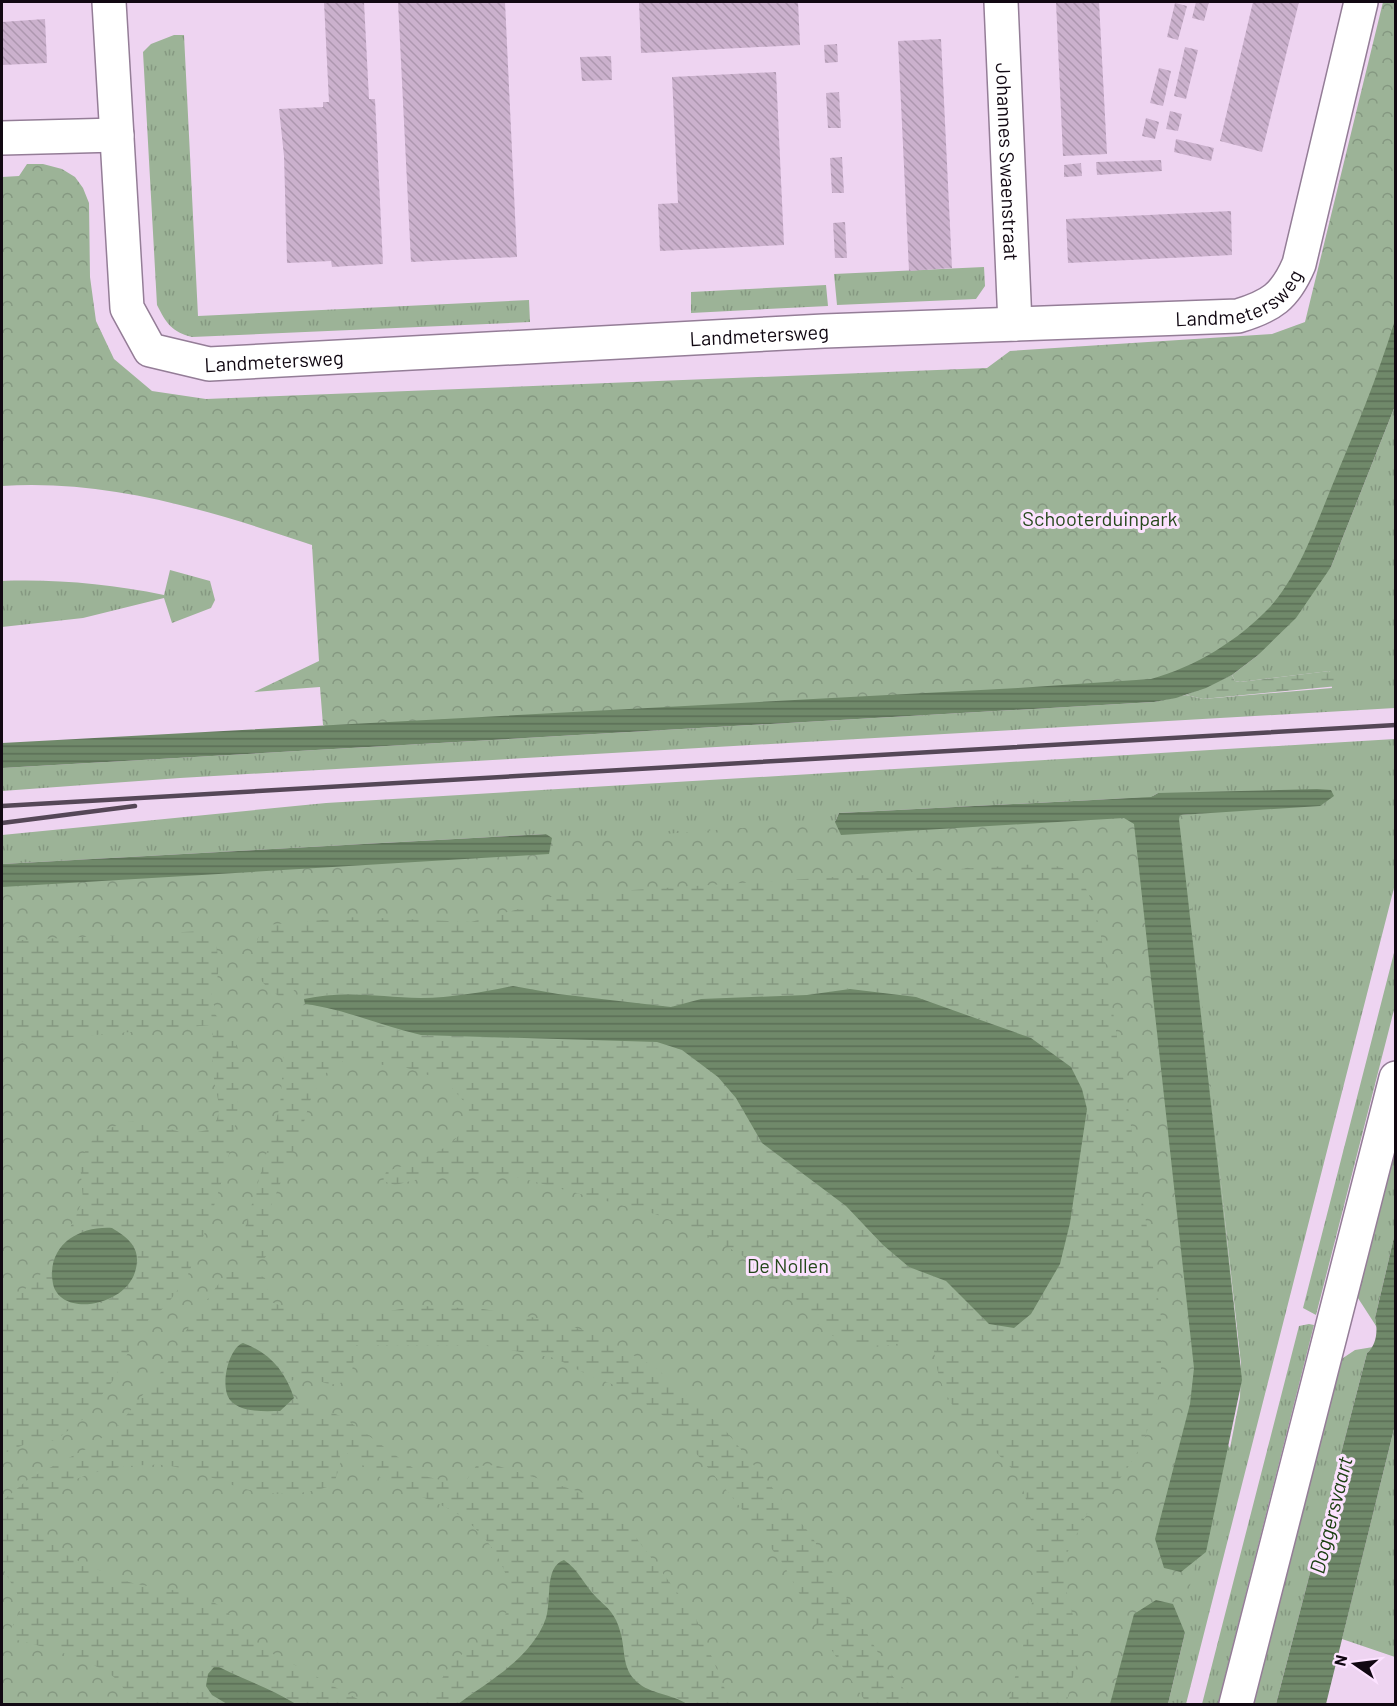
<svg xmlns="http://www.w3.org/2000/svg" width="1397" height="1706" font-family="Barlow,sans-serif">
	<defs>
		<pattern id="grass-tufts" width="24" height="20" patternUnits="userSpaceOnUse" patternTransform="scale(1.5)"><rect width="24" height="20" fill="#9cb397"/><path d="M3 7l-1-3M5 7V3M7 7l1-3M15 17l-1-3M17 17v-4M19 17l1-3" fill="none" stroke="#859881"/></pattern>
		<pattern id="forest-crowns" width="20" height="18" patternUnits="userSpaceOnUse" patternTransform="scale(1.5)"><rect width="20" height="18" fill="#9cb397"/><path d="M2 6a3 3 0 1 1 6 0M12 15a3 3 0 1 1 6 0" fill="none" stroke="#859881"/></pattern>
		<pattern id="wetland-marsh" width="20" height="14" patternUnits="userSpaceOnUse" patternTransform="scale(1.5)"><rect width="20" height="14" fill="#9cb397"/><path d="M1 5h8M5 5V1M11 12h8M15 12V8" fill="none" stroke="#859881"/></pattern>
		<pattern id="water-rules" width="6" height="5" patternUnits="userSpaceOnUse" patternTransform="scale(1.5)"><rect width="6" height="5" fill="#70896a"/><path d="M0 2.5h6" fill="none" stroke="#5b6e56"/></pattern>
		<pattern id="building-back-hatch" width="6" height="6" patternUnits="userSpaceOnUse" patternTransform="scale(1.5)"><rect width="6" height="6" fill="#cbb1cd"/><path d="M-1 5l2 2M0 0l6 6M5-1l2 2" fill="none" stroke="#ad97af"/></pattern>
	</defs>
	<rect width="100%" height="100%" fill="#eed4f1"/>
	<path fill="url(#grass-tufts)" fill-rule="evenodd" d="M 174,35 L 184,35 L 198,316 L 529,300 L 530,322 L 192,337 C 172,332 166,323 157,305 L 143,52 L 151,44 Z
		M 984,267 L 985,286 L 976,299 L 837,305 L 834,274 Z
		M 826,285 L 828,306 L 691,313 L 691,292 Z
		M 1395,406 L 1395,708 L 180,778 L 2,791 L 2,768 L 1154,702 L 1186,695 L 1203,699 L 1332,688 L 1330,671 L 1240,682 L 1235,681 L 1232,675 L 1257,656 L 1331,567 Z
		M 170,570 L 210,581 L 215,600 L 211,608 L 172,623 L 164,598 L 83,618 L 2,627 L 2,581 C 56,579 110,584 164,595 Z
		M 1395,739 L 1395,884 L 1186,1704 L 1168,1704 L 1185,1633 L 917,1704 L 546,834 L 2,864 L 2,835 L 326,803 ZM 1158,793 L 1172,795 L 1213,812 L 1180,815 L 1241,1364 L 1240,1397 L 1230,1448 L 835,822 L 839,813 L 1151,797 Z
		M 1395,949 L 1395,1006 L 1316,1315 L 1303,1308 Z
		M 1395,1140 L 1395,1233 L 1375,1318 L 1378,1329 L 1356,1295 Z
		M 1309,1324 L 1314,1325 L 1218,1704 L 1202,1704 L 1299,1326 Z
		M 1373,1347 L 1367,1353 L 1276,1704 L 1251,1704 L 1340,1360 L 1355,1350 Z
		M 1395,1425 L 1395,1657 L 1342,1639 Z"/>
	<path fill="url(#forest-crowns)" d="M 1383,2 L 1395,2 L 1395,359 L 1300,584 L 1182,685 L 348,737 L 323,725 L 320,687 L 254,692 L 319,661 L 312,545 C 212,511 108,479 2,486 L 2,177 L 19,176 L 27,164 L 43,164 L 62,169 L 75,177 L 83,188 L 89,203 L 90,277 L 96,321 L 114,359 L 152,391 L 206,399 L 987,368 L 1010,351 L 1272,334 L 1305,322 Z
		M 1180,794 L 1242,1380 L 1160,1704 L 2,1704 L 2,885 Z"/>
	<path fill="url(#wetland-marsh)" d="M 1329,671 L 1339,675 L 1338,686 L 1203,699 L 1186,695 L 1232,675 L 1235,681 L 1240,682 Z
		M 1038,864 C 1084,865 1089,891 1100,929 L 1161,1317 L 1161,1389 L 1143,1443 L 1123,1475 L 1089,1510 L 1067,1553 L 1064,1582 L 1081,1646 L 1066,1704 L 1008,1704 C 1024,1640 1045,1582 1030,1516 C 1026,1499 1023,1483 1012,1469 C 975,1426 941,1413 934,1350 L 903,1343 L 861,1349 L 840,1341 L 809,1318 L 782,1289 L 743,1256 L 703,1233 L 655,1214 L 513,1176 L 435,1175 L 395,1185 L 383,1181 L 386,1172 C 419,1159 469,1149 469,1107 L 450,1086 L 437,1078 L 407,1068 L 345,1060 L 326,1073 L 312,1095 L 300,1135 L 269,1211 L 267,1255 L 264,1259 L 240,1256 L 239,1249 L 280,1106 L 287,1013 C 317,990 358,1019 389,1028 C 399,1031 410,1032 421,1035 L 657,1042 L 682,1050 L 705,1066 L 736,1098 L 762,1143 L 846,1206 L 883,1245 L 909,1267 L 946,1281 L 989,1324 L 1060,1264 L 1070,1223 L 1087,1109 L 991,1022 L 959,1011 L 850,989 L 807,995 L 701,999 L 671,1007 L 558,994 L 513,986 L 476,994 L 421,998 L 329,993 L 304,999 L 305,980 L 287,997 L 285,1003 C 279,994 267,989 261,980 C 252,965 253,938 266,925 L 356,917 L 471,922 L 526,907 L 556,895 Z
		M 204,931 L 215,938 C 219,960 222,979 209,998 L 214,1005 L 215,1014 L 235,1039 L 240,1069 L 237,1115 L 227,1164 L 209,1222 L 187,1277 L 166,1306 L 144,1324 L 112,1382 L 82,1420 L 56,1440 L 28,1443 L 2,1454 L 2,1295 L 21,1293 L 52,1263 L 54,1288 L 60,1296 L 82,1303 L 104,1303 L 133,1280 L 138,1261 L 137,1251 L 124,1236 L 104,1228 L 90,1229 L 63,1243 L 83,1200 L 80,1163 L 87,1147 L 99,1132 L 127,1122 L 140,1121 L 188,1134 L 212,1129 C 225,1107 216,1099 214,1078 C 211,1061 214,1042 212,1025 L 2,1043 L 2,941 Z
		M 236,1269 L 249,1270 L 265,1278 L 271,1302 L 303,1314 L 382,1312 L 421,1306 L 483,1309 L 549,1320 L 590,1332 L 655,1367 L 725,1430 L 811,1535 L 889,1672 L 917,1704 L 867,1704 L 827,1643 L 783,1564 L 741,1508 L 668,1419 L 622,1388 L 588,1375 L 555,1358 L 487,1346 L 356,1345 L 351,1378 C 347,1379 342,1383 337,1384 C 321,1386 303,1369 289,1383 L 279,1368 L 246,1409 L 280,1411 L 294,1398 L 343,1417 L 424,1476 L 445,1481 L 466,1481 L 476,1466 L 495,1465 L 593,1496 L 628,1527 L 695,1616 L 731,1704 L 687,1704 L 677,1698 L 637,1682 L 625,1666 L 624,1649 L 607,1605 L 596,1597 L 574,1567 L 551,1582 L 551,1599 L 546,1618 L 528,1651 L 458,1704 L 407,1704 C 445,1695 433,1685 454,1661 C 459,1656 466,1651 472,1647 C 480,1642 492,1636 498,1628 C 529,1588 490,1535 456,1513 C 434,1499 407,1494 385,1480 C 368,1470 353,1457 337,1446 L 341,1461 L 334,1484 C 316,1493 287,1495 267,1493 C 234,1490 203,1471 171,1466 C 132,1460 14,1477 49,1538 C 60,1557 92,1566 110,1575 C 143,1591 181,1586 211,1601 C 229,1609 240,1629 253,1642 C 264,1651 281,1657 293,1664 C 319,1677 343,1693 369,1704 L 296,1704 L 270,1689 L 246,1682 L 219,1667 L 208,1674 L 206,1686 L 212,1695 L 227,1704 L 136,1704 C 129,1697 123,1687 116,1679 C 99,1662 37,1644 12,1639 L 8,1634 L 20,1612 L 19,1597 L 2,1567 L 2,1501 L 30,1478 L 88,1448 L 118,1426 L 165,1367 L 193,1319 L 225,1275 Z"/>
	<path fill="url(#water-rules)" d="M 1395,320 L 1395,406 L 1331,567 L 1296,618 L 1257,656 L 1232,675 L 1206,688 L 1176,698 L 1154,702 L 2,768 L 2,743 L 1018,688 L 1151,679 C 1195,667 1239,640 1270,607 C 1300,573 1315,527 1332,486 C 1355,431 1378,376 1395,320 Z
		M 1317,789 L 1331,790 L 1334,796 L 1320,806 L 1180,815 L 1179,819 L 1242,1380 L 1206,1552 L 1181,1572 L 1164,1568 L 1155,1539 L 1190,1404 L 1194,1368 L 1134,824 L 1124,818 L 841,835 L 835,822 L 839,813 L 1151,797 L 1158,793 Z
		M 546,834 L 552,838 L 549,854 L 2,887 L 2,864 Z
		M 513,986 L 558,994 L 671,1007 L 701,999 L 807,995 L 850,989 L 916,997 L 1031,1038 L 1071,1067 L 1082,1089 L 1087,1109 L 1070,1223 L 1060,1264 L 1031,1314 L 1014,1328 L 989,1324 L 946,1281 L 909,1267 L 883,1245 L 846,1206 L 762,1143 L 736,1098 L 718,1077 L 682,1050 L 657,1042 L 421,1035 C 381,1026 345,1009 305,1004 L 304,999 C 344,990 380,997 421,998 C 452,998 483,992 513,986 Z
		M 112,1228 C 130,1239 142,1249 135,1272 C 125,1306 61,1318 53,1284 C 46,1246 78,1226 112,1228 Z
		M 1395,1233 L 1395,1425 L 1326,1704 L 1276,1704 L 1367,1353 C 1377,1345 1378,1329 1375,1318 Z
		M 243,1343 C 270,1353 285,1371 294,1398 L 280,1411 C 265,1411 242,1413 231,1401 C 219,1389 228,1348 243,1343 Z
		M 564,1560 C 579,1570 584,1585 597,1598 C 608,1608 616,1615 620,1631 C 626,1649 621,1668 637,1682 C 650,1694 672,1694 687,1704 L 458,1704 C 490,1680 532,1658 546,1618 C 552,1598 544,1567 564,1560 Z
		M 1156,1600 L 1173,1604 L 1185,1633 L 1168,1704 L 1110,1704 L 1134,1614 Z
		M 214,1667 L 219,1667 C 245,1680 272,1689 296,1704 L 227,1704 L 212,1695 L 206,1686 L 208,1674 Z"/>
	<path fill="url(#building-back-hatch)" d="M 324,2 L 364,2 L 369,99 L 375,99 L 383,264 L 332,267 L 331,261 L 287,263 L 284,156 L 279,109 L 323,107 L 323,102 L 329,102 Z
		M 398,2 L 505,2 L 517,257 L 411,262 Z
		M 639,2 L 798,2 L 800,45 L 641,53 Z
		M 1056,2 L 1099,2 L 1107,154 L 1063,156 Z
		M 1196,2 L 1209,2 L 1204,21 L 1192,18 Z
		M 1253,2 L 1299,2 L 1262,152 L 1220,141 Z
		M 1175,3 L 1187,6 L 1178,40 L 1167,37 Z
		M 45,19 L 47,63 L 2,65 L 2,22 Z
		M 941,39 L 952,268 L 909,271 L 898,41 Z
		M 837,44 L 838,62 L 825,63 L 824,45 Z
		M 1185,47 L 1198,50 L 1186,99 L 1174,96 Z
		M 611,56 L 612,80 L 582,81 L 580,57 Z
		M 1159,68 L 1171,71 L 1163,106 L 1150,103 Z
		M 776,72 L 784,245 L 660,251 L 658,204 L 678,203 L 672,77 Z
		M 839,92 L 841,128 L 828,128 L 826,93 Z
		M 1170,111 L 1182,114 L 1178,131 L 1166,129 Z
		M 1146,118 L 1159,122 L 1155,139 L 1142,136 Z
		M 1176,139 L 1214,148 L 1211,161 L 1174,152 Z
		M 842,157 L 844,193 L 832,193 L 830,158 Z
		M 1161,160 L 1162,171 L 1097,175 L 1096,162 Z
		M 1081,163 L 1082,176 L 1064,177 L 1064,165 Z
		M 1231,211 L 1232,255 L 1068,263 L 1066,219 Z
		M 845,222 L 847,258 L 835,258 L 833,223 Z"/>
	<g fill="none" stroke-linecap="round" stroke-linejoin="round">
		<defs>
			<g id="minor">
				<path id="s1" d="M 109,2 L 127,308 L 150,350 L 209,364 L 824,331 L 1238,316 C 1271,306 1285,297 1299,264 L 1361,2"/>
				<path id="s2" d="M 1001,2 L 1015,324"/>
				<path d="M 2,138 L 117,135"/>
				<path d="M 1236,1704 L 1396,1078"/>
			</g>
		</defs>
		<use href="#minor" stroke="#947d97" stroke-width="36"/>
		<use href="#minor" stroke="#fff" stroke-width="33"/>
		<path stroke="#554757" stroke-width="4.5" d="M 2,806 L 1396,725
			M 2,823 L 135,806"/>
	</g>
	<g text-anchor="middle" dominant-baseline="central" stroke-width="6" stroke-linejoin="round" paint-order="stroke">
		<g font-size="20" fill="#110812" stroke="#fce2ff">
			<text stroke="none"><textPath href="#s2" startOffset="160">Johannes Swaenstraat</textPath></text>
			<text stroke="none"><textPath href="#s1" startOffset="1452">Landmetersweg</textPath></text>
			<text stroke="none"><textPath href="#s1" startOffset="966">Landmetersweg</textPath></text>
			<text stroke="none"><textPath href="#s1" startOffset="480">Landmetersweg</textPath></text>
		</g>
		<g font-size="20" fill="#24481a" stroke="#fce2ff">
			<text x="1100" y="518">Schooterduinpark</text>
			<text x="788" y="1265">De Nollen</text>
		</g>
		<g font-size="21" font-style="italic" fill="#1c4012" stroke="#fce2ff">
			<text transform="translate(1330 1515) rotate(-76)">Doggersvaart</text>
		</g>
	</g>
	<rect width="1397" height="1706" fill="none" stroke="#110812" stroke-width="6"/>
	<g transform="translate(1355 1664) rotate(284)" stroke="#fce2ff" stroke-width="4.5" paint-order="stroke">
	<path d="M0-4.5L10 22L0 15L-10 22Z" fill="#110812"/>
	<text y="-9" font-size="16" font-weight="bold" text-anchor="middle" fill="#110812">N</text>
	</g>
</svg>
